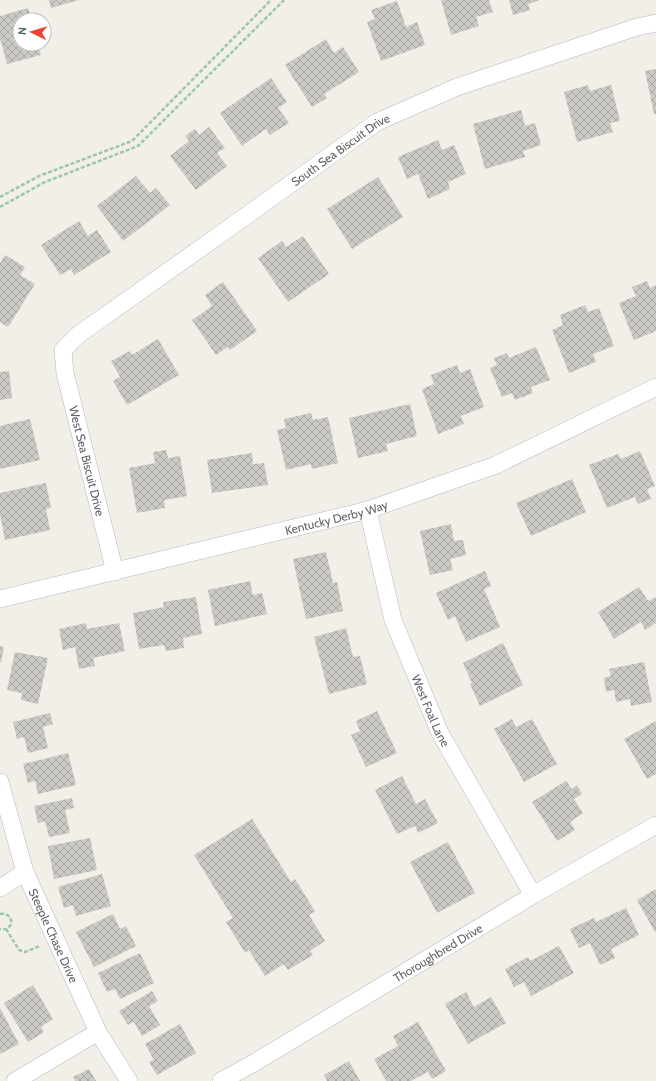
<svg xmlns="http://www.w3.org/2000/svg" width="656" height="1081" font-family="Cabin,sans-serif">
	<defs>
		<pattern id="building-cross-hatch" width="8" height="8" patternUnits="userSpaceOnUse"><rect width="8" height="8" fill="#cccac5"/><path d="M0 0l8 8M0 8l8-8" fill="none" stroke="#a9a8a4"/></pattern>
	</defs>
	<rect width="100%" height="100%" fill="#f1efe8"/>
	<path fill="url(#building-cross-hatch)" d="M 49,0 L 79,0 L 51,8 Z
		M 441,0 L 489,0 L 493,12 L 476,17 L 479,26 L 451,35 Z
		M 509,0 L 540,0 L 528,4 L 530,10 L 513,15 Z
		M 397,1 L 406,27 L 417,22 L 425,45 L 381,61 L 367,22 L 375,19 L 371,10 Z
		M 28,8 L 32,20 L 20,20 L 20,44 L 38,44 L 41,55 L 7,64 L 0,38 L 0,16 Z
		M 326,39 L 334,53 L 343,47 L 359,72 L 324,94 L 327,98 L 312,107 L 285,65 Z
		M 656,69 L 656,114 L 654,114 L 645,71 Z
		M 271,78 L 287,102 L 278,108 L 289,123 L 270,135 L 266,129 L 242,146 L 220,113 Z
		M 588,85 L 590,91 L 611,85 L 620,121 L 610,123 L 613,132 L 577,142 L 564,92 Z
		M 521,110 L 525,126 L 535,123 L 541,145 L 523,151 L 525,157 L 485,169 L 473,124 Z
		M 209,127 L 225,148 L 217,153 L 227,166 L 196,190 L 170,156 L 189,141 L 185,136 L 195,129 L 199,135 Z
		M 438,140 L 442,150 L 454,145 L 466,174 L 448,182 L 450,189 L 428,199 L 418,174 L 407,179 L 398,157 Z
		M 136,176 L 150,193 L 156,188 L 170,205 L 123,241 L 97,206 Z
		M 378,177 L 403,217 L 352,249 L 327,209 Z
		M 79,221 L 88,236 L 97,230 L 111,252 L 74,275 L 71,269 L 60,275 L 41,245 Z
		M 303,236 L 329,274 L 288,302 L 258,258 L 282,241 L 286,247 Z
		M 5,255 L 25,267 L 20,275 L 35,284 L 8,327 L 0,322 L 0,263 Z
		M 647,281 L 650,288 L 656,285 L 656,331 L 634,340 L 619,303 L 636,296 L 632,287 Z
		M 223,282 L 257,331 L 230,350 L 228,347 L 216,355 L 192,320 L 212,306 L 205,295 Z
		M 585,305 L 588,312 L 599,308 L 614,346 L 593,354 L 596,362 L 569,373 L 552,330 L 563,325 L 560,315 Z
		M 158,339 L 179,375 L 127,405 L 113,381 L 120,377 L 111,361 L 130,351 L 132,355 Z
		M 536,347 L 550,380 L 531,387 L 533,393 L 515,400 L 512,393 L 502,397 L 490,368 L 497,365 L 494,358 L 507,353 L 509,358 Z
		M 457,365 L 460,373 L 470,369 L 484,407 L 461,416 L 464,424 L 438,434 L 422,389 L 434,384 L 431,375 Z
		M 9,371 L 12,398 L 0,400 L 0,372 Z
		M 410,404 L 417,436 L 386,444 L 388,451 L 358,458 L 349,418 Z
		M 311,413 L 313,420 L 328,417 L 338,463 L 312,469 L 311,464 L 286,470 L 277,430 L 286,428 L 284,419 Z
		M 30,419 L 40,460 L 0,469 L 0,426 Z
		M 166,450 L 168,458 L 180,456 L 187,496 L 164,500 L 165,508 L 137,513 L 129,468 L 155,463 L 153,452 Z
		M 640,451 L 655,486 L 647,489 L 651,499 L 638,504 L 635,497 L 607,508 L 589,465 L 618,454 L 621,459 Z
		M 252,453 L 253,464 L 264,463 L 268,485 L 212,493 L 207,460 Z
		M 572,479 L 586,512 L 531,536 L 516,503 Z
		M 46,483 L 51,508 L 46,509 L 50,530 L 5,540 L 0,515 L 0,493 Z
		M 451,524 L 454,541 L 463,540 L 466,555 L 450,559 L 453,570 L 430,575 L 420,531 Z
		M 326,552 L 333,583 L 337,582 L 343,611 L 306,619 L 293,559 Z
		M 485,571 L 491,586 L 484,589 L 500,627 L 466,642 L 455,616 L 448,620 L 436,593 Z
		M 250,581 L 253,595 L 262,593 L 267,614 L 215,626 L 208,590 Z
		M 639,587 L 648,601 L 656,597 L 656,623 L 645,630 L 641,622 L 614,639 L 598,612 Z
		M 196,597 L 202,634 L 183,638 L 184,648 L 166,651 L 164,645 L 139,649 L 133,613 L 164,607 L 163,602 Z
		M 86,623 L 87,629 L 119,623 L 125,651 L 93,658 L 95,666 L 79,669 L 75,647 L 63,650 L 59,629 Z
		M 346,628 L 353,657 L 360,656 L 367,684 L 329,694 L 314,637 Z
		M 503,643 L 523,685 L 480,706 L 470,684 L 472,683 L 463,663 Z
		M 0,646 L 4,647 L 1,663 L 0,662 Z
		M 15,652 L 48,658 L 38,704 L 21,700 L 22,693 L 7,690 Z
		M 644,662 L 652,702 L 631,706 L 630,699 L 616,702 L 614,690 L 606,692 L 604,678 L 611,676 L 609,669 Z
		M 377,711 L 397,753 L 366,767 L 351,735 L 360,731 L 356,721 Z
		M 50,713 L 53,724 L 43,727 L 48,748 L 28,753 L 24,737 L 17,739 L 13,722 Z
		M 512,719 L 516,727 L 532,719 L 557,764 L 524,782 L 494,729 Z
		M 656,721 L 656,774 L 647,779 L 624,739 Z
		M 68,753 L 76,785 L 38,794 L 35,781 L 28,783 L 23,764 Z
		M 402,776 L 416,804 L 425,799 L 438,823 L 418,833 L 415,826 L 397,834 L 375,790 Z
		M 566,781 L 572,789 L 577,785 L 582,794 L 574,799 L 583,813 L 570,822 L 575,830 L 557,841 L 532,802 Z
		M 72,798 L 74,808 L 65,810 L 70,833 L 49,837 L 45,821 L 38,823 L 34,806 Z
		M 252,819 L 291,882 L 295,879 L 315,911 L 309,915 L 325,941 L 310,951 L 313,955 L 288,970 L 284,964 L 265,976 L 249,950 L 245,953 L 226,922 L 233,918 L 194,855 Z
		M 90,838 L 97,870 L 54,879 L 48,846 Z
		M 448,842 L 475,893 L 437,913 L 410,862 Z
		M 102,874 L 111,906 L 76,916 L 73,905 L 64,908 L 58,887 Z
		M 656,889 L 656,932 L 655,932 L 637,900 Z
		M 626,908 L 639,935 L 611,949 L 615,958 L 600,965 L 590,943 L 579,948 L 570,929 L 594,918 L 596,922 Z
		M 113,914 L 120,929 L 126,926 L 136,946 L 94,967 L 76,932 Z
		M 559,946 L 574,973 L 531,996 L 524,982 L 514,987 L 505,969 L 528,957 L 530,961 Z
		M 140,953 L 154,983 L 120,999 L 115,989 L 107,992 L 98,973 Z
		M 33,985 L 53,1019 L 41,1027 L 44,1032 L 28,1042 L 4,1003 Z
		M 152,991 L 158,1001 L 149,1006 L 160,1025 L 142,1036 L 134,1022 L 128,1025 L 119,1011 Z
		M 466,992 L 474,1007 L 491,997 L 506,1023 L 468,1044 L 445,1004 Z
		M 0,1008 L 19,1044 L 0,1054 Z
		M 418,1022 L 446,1071 L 432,1079 L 428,1072 L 411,1081 L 386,1081 L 374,1059 L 398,1046 L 393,1036 Z
		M 180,1024 L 196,1053 L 157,1075 L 149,1062 L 154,1060 L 145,1044 Z
		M 349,1061 L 360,1081 L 327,1081 L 324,1075 Z
		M 89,1069 L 96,1081 L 75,1081 L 73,1077 Z"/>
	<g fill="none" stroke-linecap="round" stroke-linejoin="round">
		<defs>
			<g id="minor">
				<path id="s1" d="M 368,510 L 393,620 L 440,733 L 533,895"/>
				<path id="s2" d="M 115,572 L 65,373 L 63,350 L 78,335 L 232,226 L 377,122 L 457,87 L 637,27 L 656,23"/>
				<path id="s3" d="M 0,599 L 368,510 L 496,465 L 656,387"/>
				<path id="s4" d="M 0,782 L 25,872 L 98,1032 L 129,1081"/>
				<path d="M 0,888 L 25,872"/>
				<path d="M 15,1081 L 98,1032"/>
				<path id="s5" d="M 221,1081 L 254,1063 L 533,895 L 656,825"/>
			</g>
		</defs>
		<use href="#minor" stroke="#b5b8bc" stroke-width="18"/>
		<path stroke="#9cc7a9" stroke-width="2.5" stroke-dasharray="4 2" stroke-linecap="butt" d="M 0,197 L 39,176 L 132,141 L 271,0
			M 0,207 L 45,182 L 138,146 L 284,0
			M 0,914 C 15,912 15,932 0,929
			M 6,929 L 19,950 L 25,952 L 40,946"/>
		<use href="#minor" stroke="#fff" stroke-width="17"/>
	</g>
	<g text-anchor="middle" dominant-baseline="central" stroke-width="3" stroke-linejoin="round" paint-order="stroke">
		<g font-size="12" fill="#5f6368" stroke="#fff">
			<text stroke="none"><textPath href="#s2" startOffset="571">South Sea Biscuit Drive</textPath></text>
			<text transform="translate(87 461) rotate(76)">West Sea Biscuit Drive</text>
			<text stroke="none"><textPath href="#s3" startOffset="346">Kentucky Derby Way</textPath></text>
			<text stroke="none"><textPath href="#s1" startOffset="211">West Foal Lane</textPath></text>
			<text stroke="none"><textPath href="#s4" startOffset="163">Steeple Chase Drive</textPath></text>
			<text stroke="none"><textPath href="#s5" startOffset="252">Thoroughbred Drive</textPath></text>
		</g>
	</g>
	<g transform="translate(32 32) rotate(275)"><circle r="19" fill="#ffffff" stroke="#bfc1c3"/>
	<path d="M0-3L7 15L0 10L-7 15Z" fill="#ea4335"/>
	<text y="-6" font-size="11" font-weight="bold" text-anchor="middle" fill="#5f6368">N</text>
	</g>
</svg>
